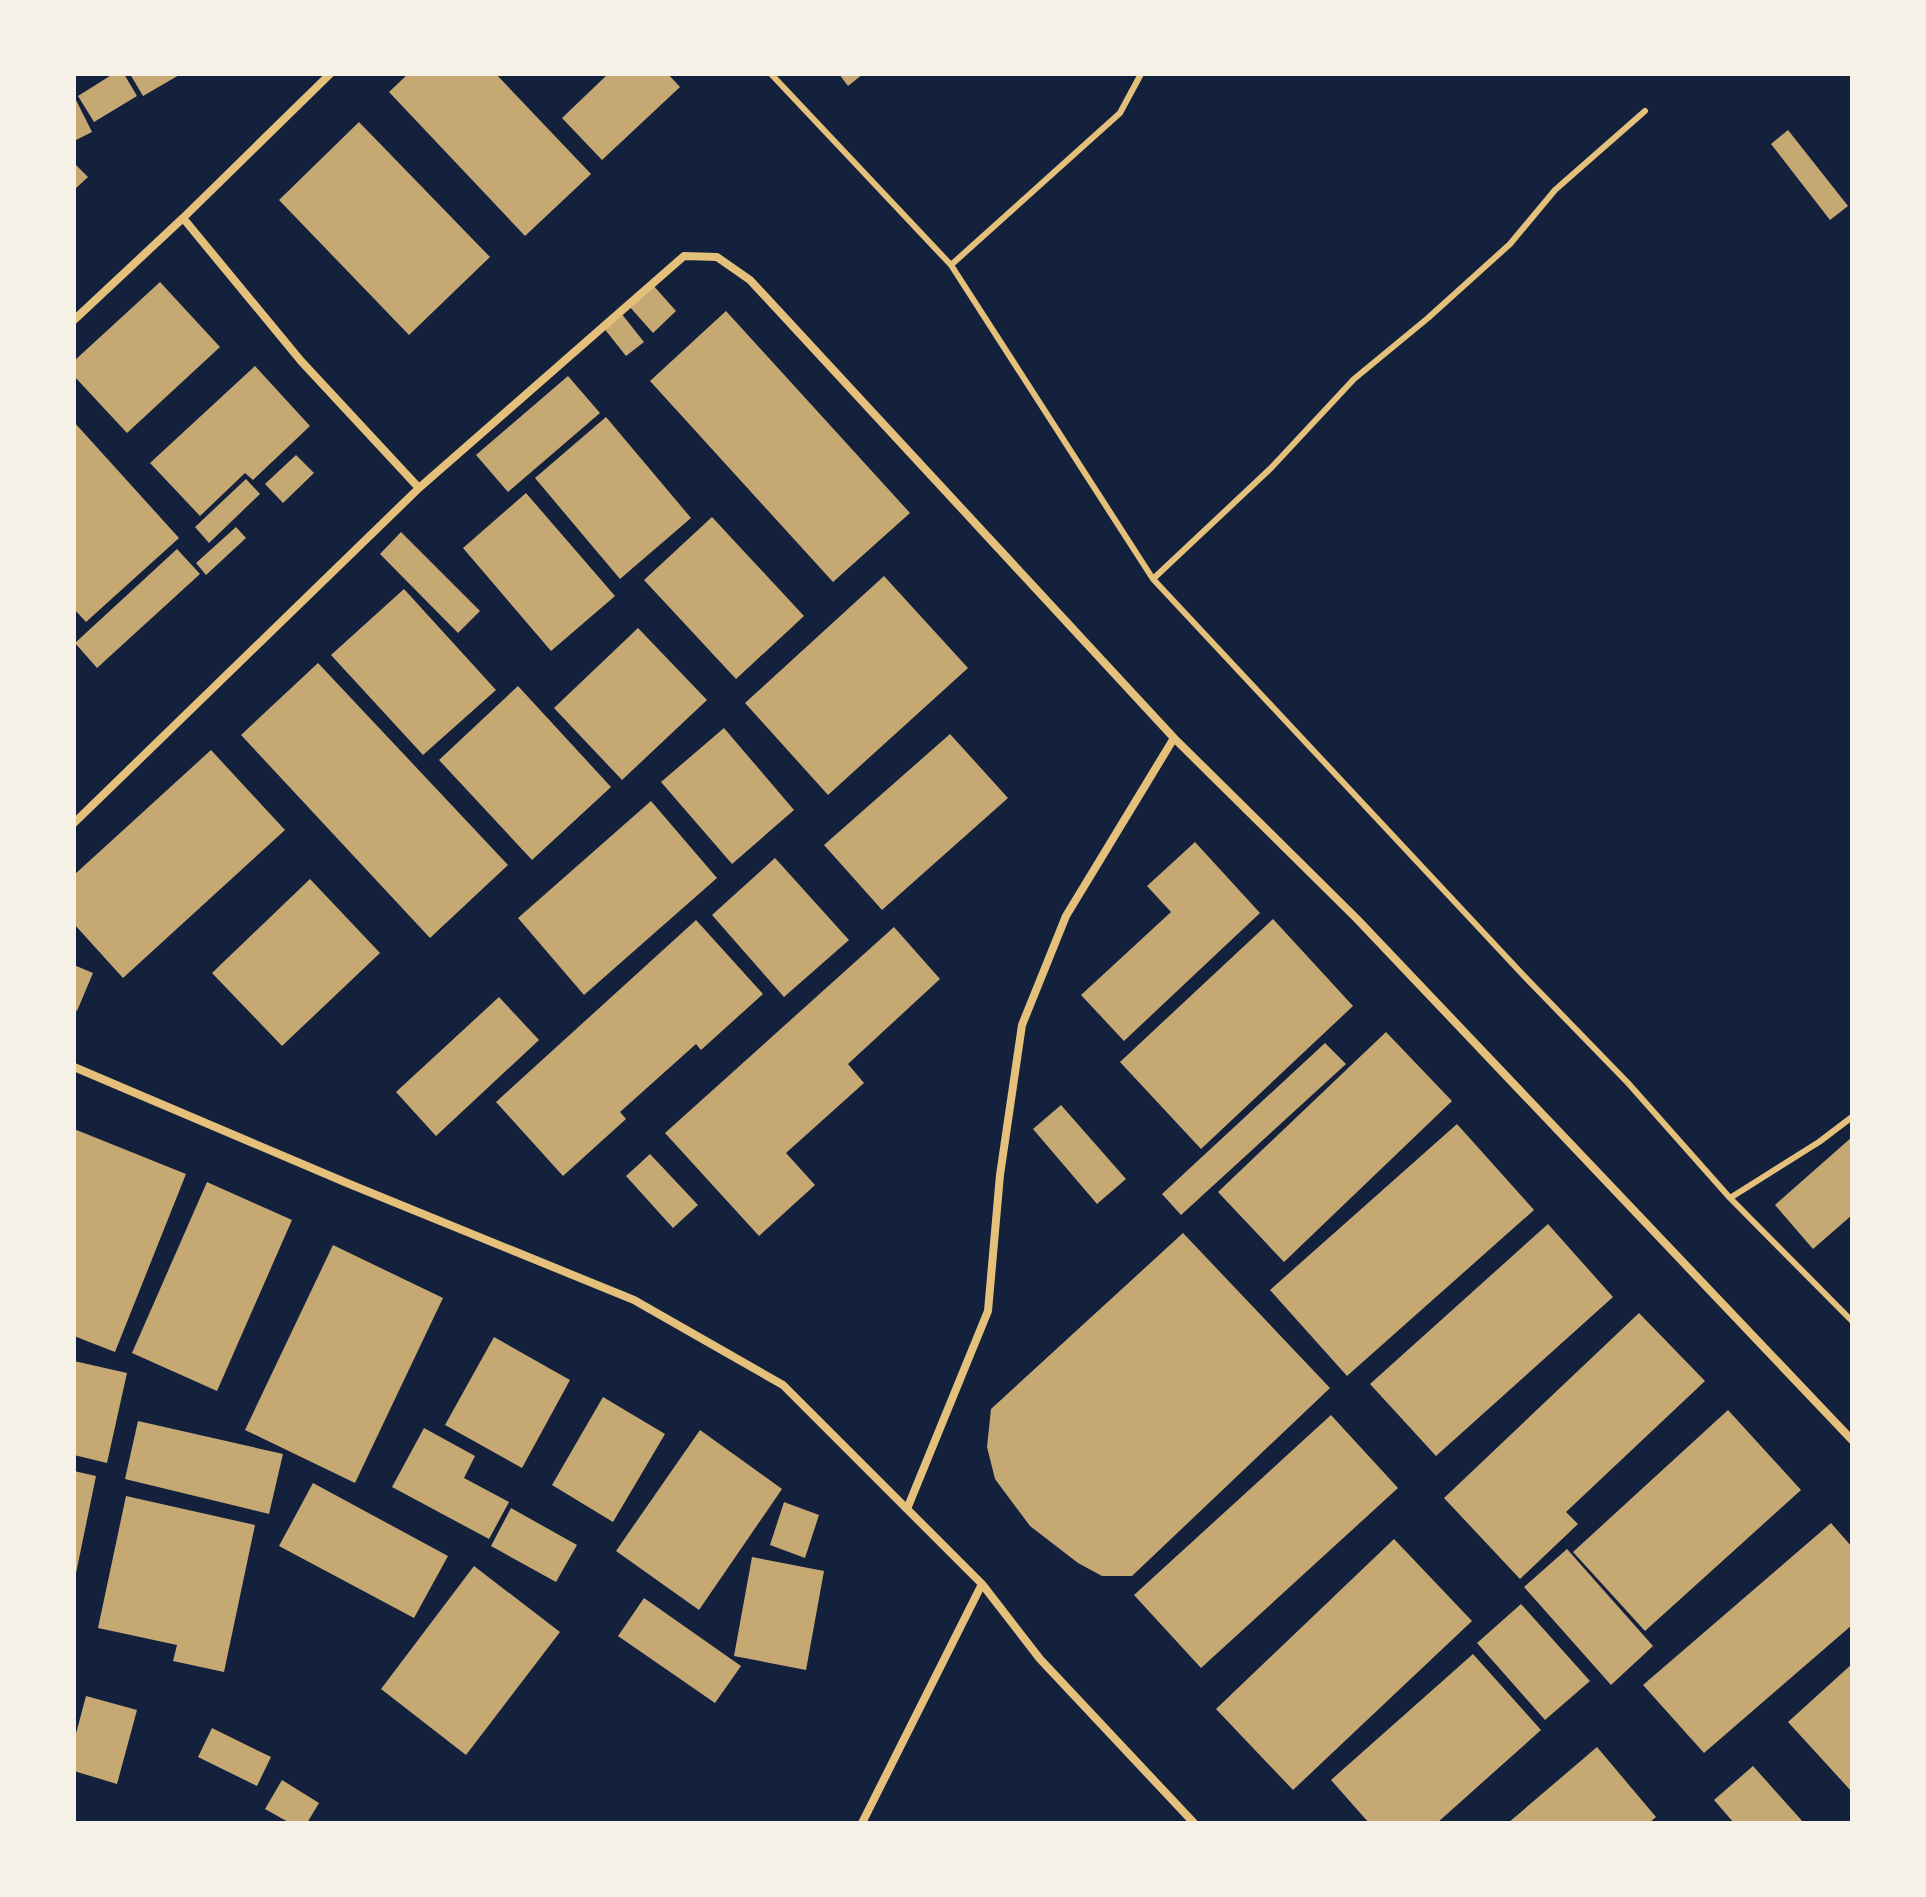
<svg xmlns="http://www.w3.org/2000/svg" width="1926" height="1897" font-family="Poppins,sans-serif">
	<rect width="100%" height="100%" fill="#14213d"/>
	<path fill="#c6a872" d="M 113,74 L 124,74 L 137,96 L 94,122 L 78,96 Z
		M 130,74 L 181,74 L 143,96 Z
		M 408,74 L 496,74 L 591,174 L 525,236 L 389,92 Z
		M 608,74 L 668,74 L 680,87 L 602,160 L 562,118 Z
		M 839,74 L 863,74 L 848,86 Z
		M 74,96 L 92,132 L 74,141 Z
		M 359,122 L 490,257 L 409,335 L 279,200 Z
		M 1788,130 L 1848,206 L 1830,220 L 1771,144 Z
		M 74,163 L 88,177 L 74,190 Z
		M 160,282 L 220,347 L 127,433 L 74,376 L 74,361 Z
		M 652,284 L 676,311 L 653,333 L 629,306 Z
		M 726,311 L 910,513 L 833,582 L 650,381 Z
		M 621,313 L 644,342 L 626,356 L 603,327 Z
		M 255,366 L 310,426 L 253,480 L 245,473 L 200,516 L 150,463 Z
		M 568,376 L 600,413 L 508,492 L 476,455 Z
		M 606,417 L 691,518 L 620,579 L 535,478 Z
		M 74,422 L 179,538 L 86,622 L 74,609 Z
		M 296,455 L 314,473 L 283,503 L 265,484 Z
		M 246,479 L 260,494 L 209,543 L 195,527 Z
		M 526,493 L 615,596 L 551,651 L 463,548 Z
		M 712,517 L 804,616 L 736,679 L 644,580 Z
		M 236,527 L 246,538 L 206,575 L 196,563 Z
		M 401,532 L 480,611 L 458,633 L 380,554 Z
		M 177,549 L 200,574 L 97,668 L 75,643 Z
		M 884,576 L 968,668 L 828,795 L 745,703 Z
		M 404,589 L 496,690 L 423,755 L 331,655 Z
		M 638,628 L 707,700 L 622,780 L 554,708 Z
		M 318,663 L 508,865 L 430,938 L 241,735 Z
		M 518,686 L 611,787 L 532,860 L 439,760 Z
		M 724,728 L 794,810 L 732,864 L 661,782 Z
		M 950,734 L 1008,798 L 882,910 L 824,845 Z
		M 211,750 L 285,830 L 123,978 L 74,924 L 74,875 Z
		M 651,801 L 717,878 L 584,995 L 518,918 Z
		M 1195,842 L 1260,913 L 1124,1041 L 1081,995 L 1171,912 L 1147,886 Z
		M 775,858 L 849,940 L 784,997 L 712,915 Z
		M 310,879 L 380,953 L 282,1046 L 212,973 Z
		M 1273,919 L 1353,1006 L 1201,1149 L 1120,1062 Z
		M 696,920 L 763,994 L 701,1050 L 696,1044 L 620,1112 L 626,1119 L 563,1176 L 496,1102 Z
		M 894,927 L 940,979 L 848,1064 L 864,1083 L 786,1153 L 815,1185 L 759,1236 L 665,1133 Z
		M 74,965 L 93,973 L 77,1011 L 74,1010 Z
		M 499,997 L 539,1040 L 436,1136 L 396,1092 Z
		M 1386,1032 L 1452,1101 L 1284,1262 L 1218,1192 Z
		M 1325,1043 L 1346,1064 L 1181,1215 L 1162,1194 Z
		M 1061,1105 L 1126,1179 L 1097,1204 L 1033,1129 Z
		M 1457,1124 L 1534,1210 L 1347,1376 L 1270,1290 Z
		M 74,1129 L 186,1174 L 115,1352 L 74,1336 Z
		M 1852,1137 L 1852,1215 L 1813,1249 L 1775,1205 Z
		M 650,1154 L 698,1205 L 673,1228 L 626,1176 Z
		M 207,1182 L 292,1220 L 217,1391 L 132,1353 Z
		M 1548,1224 L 1613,1297 L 1436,1456 L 1370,1384 Z
		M 1183,1233 L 1330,1388 L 1132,1576 L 1102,1576 L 1078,1563 L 1030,1526 L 995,1479 L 987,1447 L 991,1409 Z
		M 333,1245 L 443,1298 L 355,1483 L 245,1430 Z
		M 1639,1313 L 1705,1381 L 1566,1512 L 1578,1524 L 1520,1579 L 1444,1498 Z
		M 494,1337 L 570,1380 L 522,1468 L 445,1425 Z
		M 74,1361 L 127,1373 L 107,1463 L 74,1455 Z
		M 603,1397 L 665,1434 L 613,1522 L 552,1485 Z
		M 1728,1410 L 1801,1490 L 1645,1631 L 1573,1552 Z
		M 1331,1415 L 1398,1488 L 1201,1668 L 1134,1595 Z
		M 138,1421 L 283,1454 L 269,1514 L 125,1479 Z
		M 424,1428 L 475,1456 L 464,1478 L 509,1502 L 489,1539 L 392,1487 Z
		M 700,1430 L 782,1489 L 699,1610 L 616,1551 Z
		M 74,1471 L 96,1476 L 75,1578 L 74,1578 Z
		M 313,1483 L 448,1556 L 414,1618 L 279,1546 Z
		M 126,1496 L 255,1525 L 224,1672 L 173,1661 L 177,1645 L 98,1628 Z
		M 784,1502 L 819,1515 L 805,1558 L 770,1545 Z
		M 511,1508 L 577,1545 L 556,1582 L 491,1546 Z
		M 1831,1523 L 1852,1547 L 1852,1625 L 1704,1753 L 1643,1685 Z
		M 1394,1539 L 1472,1621 L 1293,1790 L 1216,1709 Z
		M 1567,1549 L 1653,1646 L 1611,1685 L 1524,1587 Z
		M 752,1557 L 824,1571 L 806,1670 L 734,1656 Z
		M 474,1566 L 560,1632 L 466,1755 L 381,1689 Z
		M 644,1598 L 741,1666 L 715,1703 L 618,1636 Z
		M 1521,1604 L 1590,1681 L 1545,1720 L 1477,1643 Z
		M 1473,1654 L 1541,1730 L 1437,1823 L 1369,1823 L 1331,1780 Z
		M 1852,1664 L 1852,1792 L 1788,1722 Z
		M 86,1696 L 137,1710 L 117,1784 L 74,1771 L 74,1741 Z
		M 212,1728 L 271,1757 L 257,1786 L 198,1757 Z
		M 1597,1747 L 1656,1817 L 1649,1823 L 1508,1823 Z
		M 1753,1766 L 1804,1823 L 1734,1823 L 1714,1800 Z
		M 282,1780 L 319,1803 L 307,1823 L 290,1823 L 265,1809 Z"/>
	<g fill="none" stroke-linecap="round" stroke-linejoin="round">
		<path stroke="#e5c07b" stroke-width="6" d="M 771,74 L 951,265 L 1153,579 L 1525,977 L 1628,1083 L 1730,1198 L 1852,1321
			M 951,265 L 1120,113 L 1141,74
			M 1153,579 L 1271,468 L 1354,379 L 1428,318 L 1510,244 L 1555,190 L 1645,111
			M 1730,1198 L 1819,1142 L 1852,1117"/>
		<path stroke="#e5c07b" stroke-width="8" d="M 183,218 L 301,361 L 419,488
			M 74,320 L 183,218 L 330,74
			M 74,823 L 419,488 L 684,256 L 717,257 L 750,280 L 1174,738 L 1357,919 L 1852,1440
			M 74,1067 L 347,1183 L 634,1300 L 783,1385 L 982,1584 L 1040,1659 L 1194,1823
			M 907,1509 L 988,1311 L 1000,1175 L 1022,1025 L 1066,916 L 1174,738
			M 862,1823 L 982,1584"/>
	</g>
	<rect width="1926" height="1897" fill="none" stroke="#f6f1e7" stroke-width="152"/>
</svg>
